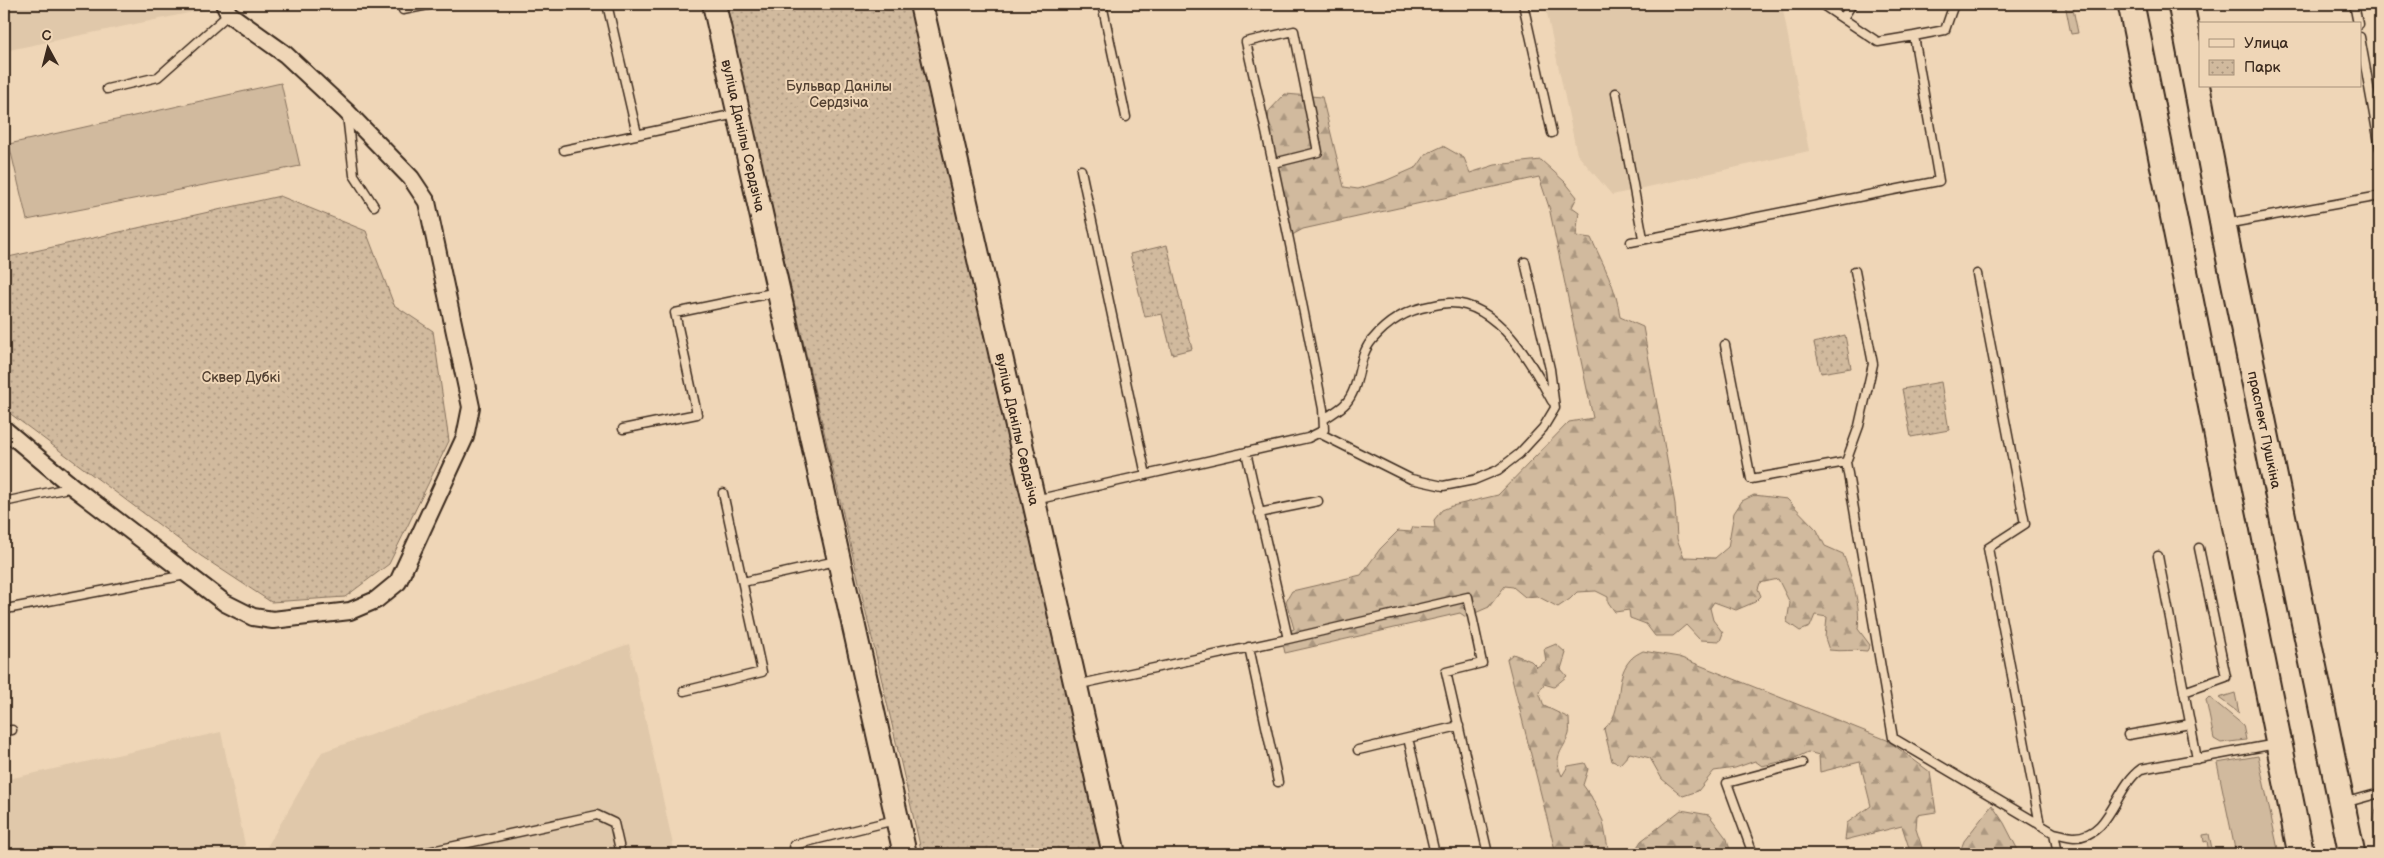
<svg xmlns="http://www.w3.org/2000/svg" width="2384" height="858" font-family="'Balsamiq Sans',sans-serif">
	<defs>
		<pattern id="forest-firs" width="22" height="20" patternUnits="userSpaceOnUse" patternTransform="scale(1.25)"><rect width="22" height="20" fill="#d1ba9e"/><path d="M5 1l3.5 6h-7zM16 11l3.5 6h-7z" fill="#ab9780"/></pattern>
		<pattern id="park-dots" width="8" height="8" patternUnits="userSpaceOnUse" patternTransform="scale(1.25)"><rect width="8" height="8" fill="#d1ba9e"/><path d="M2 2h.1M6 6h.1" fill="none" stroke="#ab9780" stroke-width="1.8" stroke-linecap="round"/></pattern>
	</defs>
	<rect width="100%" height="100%" fill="#efd6b7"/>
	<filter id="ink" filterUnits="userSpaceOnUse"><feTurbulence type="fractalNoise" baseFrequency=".02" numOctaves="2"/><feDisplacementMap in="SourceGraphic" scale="10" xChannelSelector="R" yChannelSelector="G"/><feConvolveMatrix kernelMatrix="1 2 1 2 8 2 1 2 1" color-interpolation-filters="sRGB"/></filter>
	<g filter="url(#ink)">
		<path fill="#e0c8aa" d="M 4,4 L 207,4 L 208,9 L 4,51 Z
			M 1545,4 L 1782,4 L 1809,151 L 1612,195 L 1577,154 Z
			M 629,644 L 675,854 L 263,854 L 322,752 Z
			M 221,732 L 245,845 L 238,854 L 4,854 L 4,780 Z"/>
		<path fill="#d1ba9e" stroke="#86725e" d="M 2065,4 L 2072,4 L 2078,33 L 2071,34 Z
			M 281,83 L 300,166 L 27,220 L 9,144 Z
			M 2235,693 L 2239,713 L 2219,698 Z
			M 2209,697 L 2243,725 L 2246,740 L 2221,743 L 2214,739 L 2206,700 Z
			M 2258,756 L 2279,854 L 2236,854 L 2217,763 Z
			M 2380,804 L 2380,854 L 2379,854 C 2376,838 2368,818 2380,804 Z
			M 2209,834 L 2213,854 L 2209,854 L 2207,841 L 2204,842 L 2203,835 Z"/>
		<path fill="url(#forest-firs)" stroke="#86725e" d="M 1285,94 L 1322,97 L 1344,187 L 1358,189 L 1385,181 L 1417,167 L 1426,154 L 1443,146 L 1464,158 L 1470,173 L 1495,165 L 1541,160 L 1565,182 L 1577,197 L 1572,207 L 1579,212 L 1576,236 L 1591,238 C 1603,264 1617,289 1620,317 L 1643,327 L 1675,504 L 1677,539 L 1684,557 L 1715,558 L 1728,547 L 1734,513 L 1742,501 L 1754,495 L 1787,499 L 1817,530 L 1825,546 L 1843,554 C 1852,578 1861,604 1858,629 L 1870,645 L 1867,651 C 1853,649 1842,652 1829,650 L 1825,638 L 1827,617 L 1815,615 L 1810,627 L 1800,631 L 1787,622 L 1790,603 L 1778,579 L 1760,583 L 1758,589 L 1761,596 L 1755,602 L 1736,610 L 1714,602 L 1710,608 L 1713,620 L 1723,633 L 1720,641 L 1700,640 L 1686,625 L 1673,636 L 1655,636 L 1646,624 L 1630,618 L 1629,610 L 1615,612 L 1608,602 L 1608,597 L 1596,591 L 1577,592 L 1570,599 L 1558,607 L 1537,596 L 1525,597 L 1513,587 L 1505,586 L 1489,607 L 1466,617 L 1460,613 L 1285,653 L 1281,635 L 1294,629 L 1286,601 L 1292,591 L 1361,575 L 1380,549 L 1398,531 L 1411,532 L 1413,527 L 1435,528 L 1434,520 L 1442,510 L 1452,506 L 1498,495 L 1569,422 L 1593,418 L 1549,207 L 1539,177 L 1303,229 L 1285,239 L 1265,146 L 1269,111 Z
			M 1556,644 L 1566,653 L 1561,669 L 1567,676 L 1554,687 L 1544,684 L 1539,692 L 1544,706 L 1569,718 C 1569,723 1570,730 1569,734 C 1563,752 1552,755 1562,776 L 1568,766 L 1585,763 L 1588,769 L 1583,785 L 1591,796 L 1603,821 L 1609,854 L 1556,854 L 1507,659 L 1513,654 L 1531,661 L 1537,667 L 1546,661 L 1544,649 Z
			M 1643,651 L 1679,657 L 1887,740 L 1930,772 L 1936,812 L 1917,815 L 1916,829 L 1924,854 L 1911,854 L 1902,826 L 1845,840 L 1847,823 L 1871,806 L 1860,762 L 1820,772 L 1819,755 L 1808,752 L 1793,759 L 1762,766 L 1755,761 L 1735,768 L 1714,771 L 1698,791 L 1683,796 L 1662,779 L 1650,758 L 1630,753 L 1620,764 L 1612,761 L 1604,729 C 1626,710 1612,681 1630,660 C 1633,656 1639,653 1643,651 Z
			M 1992,805 L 2004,823 L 2020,854 L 1959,854 L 1964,841 Z
			M 1681,810 L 1709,815 L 1727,839 L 1731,854 L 1635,854 L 1634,852 L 1641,841 Z"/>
		<path fill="url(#park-dots)" stroke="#86725e" d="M 725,4 L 912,4 L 1036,563 L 1104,854 L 922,854 Z
			M 280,196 L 366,231 L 394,305 L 433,331 L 449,441 L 389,564 L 345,597 L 271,602 L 201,556 L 4,409 L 4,258 Z
			M 1167,245 L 1192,349 L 1172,354 L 1162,314 L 1145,317 L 1130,254 Z
			M 1845,335 L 1851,368 L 1821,373 L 1814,343 Z
			M 1941,382 L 1949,430 L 1911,437 L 1902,389 Z"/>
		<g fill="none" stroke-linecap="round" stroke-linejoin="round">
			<defs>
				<path id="lane" d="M 607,4 L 637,134
					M 1102,4 L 1126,117
					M 1523,4 L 1552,133
					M 1821,4 L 1878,42 L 1914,36
					M 2354,4 L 2358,24
					M 403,10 L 433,4
					M 1843,18 L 1852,4
					M 2360,37 L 2380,148
					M 107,89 L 158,77 L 229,14
					M 1616,93 L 1643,238
					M 347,115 L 354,175 L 374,206
					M 564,150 L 736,114
					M 1081,170 L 1146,475
					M 2225,224 L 2380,196
					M 1631,242 L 1939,181 L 1914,36 L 1945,30 L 1954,4
					M 1855,271 L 1873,364 L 1859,426 L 1846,462 L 1893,738 L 2054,833 C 2060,834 2068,837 2074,837 C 2111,837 2115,787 2141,769 L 2276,744
					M 1977,274 L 2025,524 L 1988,548 L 2040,825
					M 1725,345 L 1751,479 L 1846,462
					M 1324,419 C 1331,414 1341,409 1346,403 C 1361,386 1357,357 1372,340 C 1387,322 1407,310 1430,306 C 1436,305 1443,303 1449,303 C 1498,302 1532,364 1552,401
					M 623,429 L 697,414 L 675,313 L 777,292
					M 1319,433 L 1411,479 L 1443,486 L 1474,480 L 1498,470 L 1519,454 L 1543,428 L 1555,408 L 1550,369 L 1525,262
					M 1246,452 L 1288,639
					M 1035,500 L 1308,438 L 1324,430 L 1323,409 C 1299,286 1274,164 1246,42 L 1294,31 L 1318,152 L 1274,163
					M 4,502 L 73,487
					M 1259,513 L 1318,501
					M 2158,556 L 2197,759
					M 743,582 L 836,561
					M 6,609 L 186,575
					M 1249,647 L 1278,782
					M 1076,685 L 1288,639 L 1468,597 L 1482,663 L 1446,672 L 1488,854
					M 684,691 L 762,672 L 723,493
					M 2184,692 L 2226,677 L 2199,548
					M 4,731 L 12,730
					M 2128,735 L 2190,724
					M 1358,750 L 1408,738
					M 2344,803 L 2380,793
					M 2054,833 L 2058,854
					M 418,854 L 597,815 L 614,823 L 621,854
					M 796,854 L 794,845 L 895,820
					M 1435,854 L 1408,738 L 1459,726
					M 1753,854 L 1727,783 L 1802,763"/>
				<path id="street" d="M 4,429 L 73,487 L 225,603 L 253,617 L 273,620 L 350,611 L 376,600 L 398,582 L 465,437 L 471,407 L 427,202 L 411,178 L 346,111 L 285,54 L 229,14 L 224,4"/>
				<g id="secondary">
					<path id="s1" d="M 714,4 L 905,854"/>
					<path id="s2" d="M 921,4 L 1114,854"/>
				</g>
				<g id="primary">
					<path d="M 2131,4 L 2301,854"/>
					<path id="s3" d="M 2181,4 L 2229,256 L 2352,854"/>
				</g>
			</defs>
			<use href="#lane" stroke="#3b2a1e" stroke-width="11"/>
			<use href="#street" stroke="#3b2a1e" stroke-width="20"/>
			<use href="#secondary" stroke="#3b2a1e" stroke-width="26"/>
			<use href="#primary" stroke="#3b2a1e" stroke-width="29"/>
			<use href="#lane" stroke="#efd6b7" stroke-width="8"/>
			<use href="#street" stroke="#efd6b7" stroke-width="16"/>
			<use href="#secondary" stroke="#efd6b7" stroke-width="22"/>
			<use href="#primary" stroke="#efd6b7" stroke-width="25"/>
		</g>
	</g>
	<g text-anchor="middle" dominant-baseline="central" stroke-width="4" stroke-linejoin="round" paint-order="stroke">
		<g font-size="14" fill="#524031" stroke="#efd6b7">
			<text x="839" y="86">Бульвар Данілы<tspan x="839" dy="16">Сердзіча</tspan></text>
			<text x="241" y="377">Сквер Дубкі</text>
		</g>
		<g font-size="14" fill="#3b2a1e" stroke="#efd6b7">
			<text stroke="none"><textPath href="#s1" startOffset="135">вуліца Данілы Сердзіча</textPath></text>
			<text stroke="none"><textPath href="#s2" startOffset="436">вуліца Данілы Сердзіча</textPath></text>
			<text stroke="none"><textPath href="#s3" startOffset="434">праспект Пушкіна</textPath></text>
		</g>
	</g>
	<rect width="2384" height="858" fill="none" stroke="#efd6b7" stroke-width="20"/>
	<rect x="10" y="10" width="2364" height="838" fill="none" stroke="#3b2a1e" stroke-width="2" filter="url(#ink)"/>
	<rect x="2199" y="22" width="162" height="65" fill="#efd6b7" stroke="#a7917a"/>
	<rect x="2209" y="39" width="25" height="8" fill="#efd6b7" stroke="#a7917a"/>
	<text x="2244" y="48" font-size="15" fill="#3b2a1e">Улица</text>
	<rect x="2209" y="60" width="25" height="15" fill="url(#park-dots)" stroke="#a7917a"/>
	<text x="2244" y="72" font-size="15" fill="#3b2a1e">Парк</text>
	<g transform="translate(48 48) rotate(353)" stroke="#efd6b7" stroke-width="4" paint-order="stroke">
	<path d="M0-4L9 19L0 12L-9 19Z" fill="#3b2a1e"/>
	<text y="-8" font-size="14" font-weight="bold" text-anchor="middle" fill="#3b2a1e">С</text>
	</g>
</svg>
